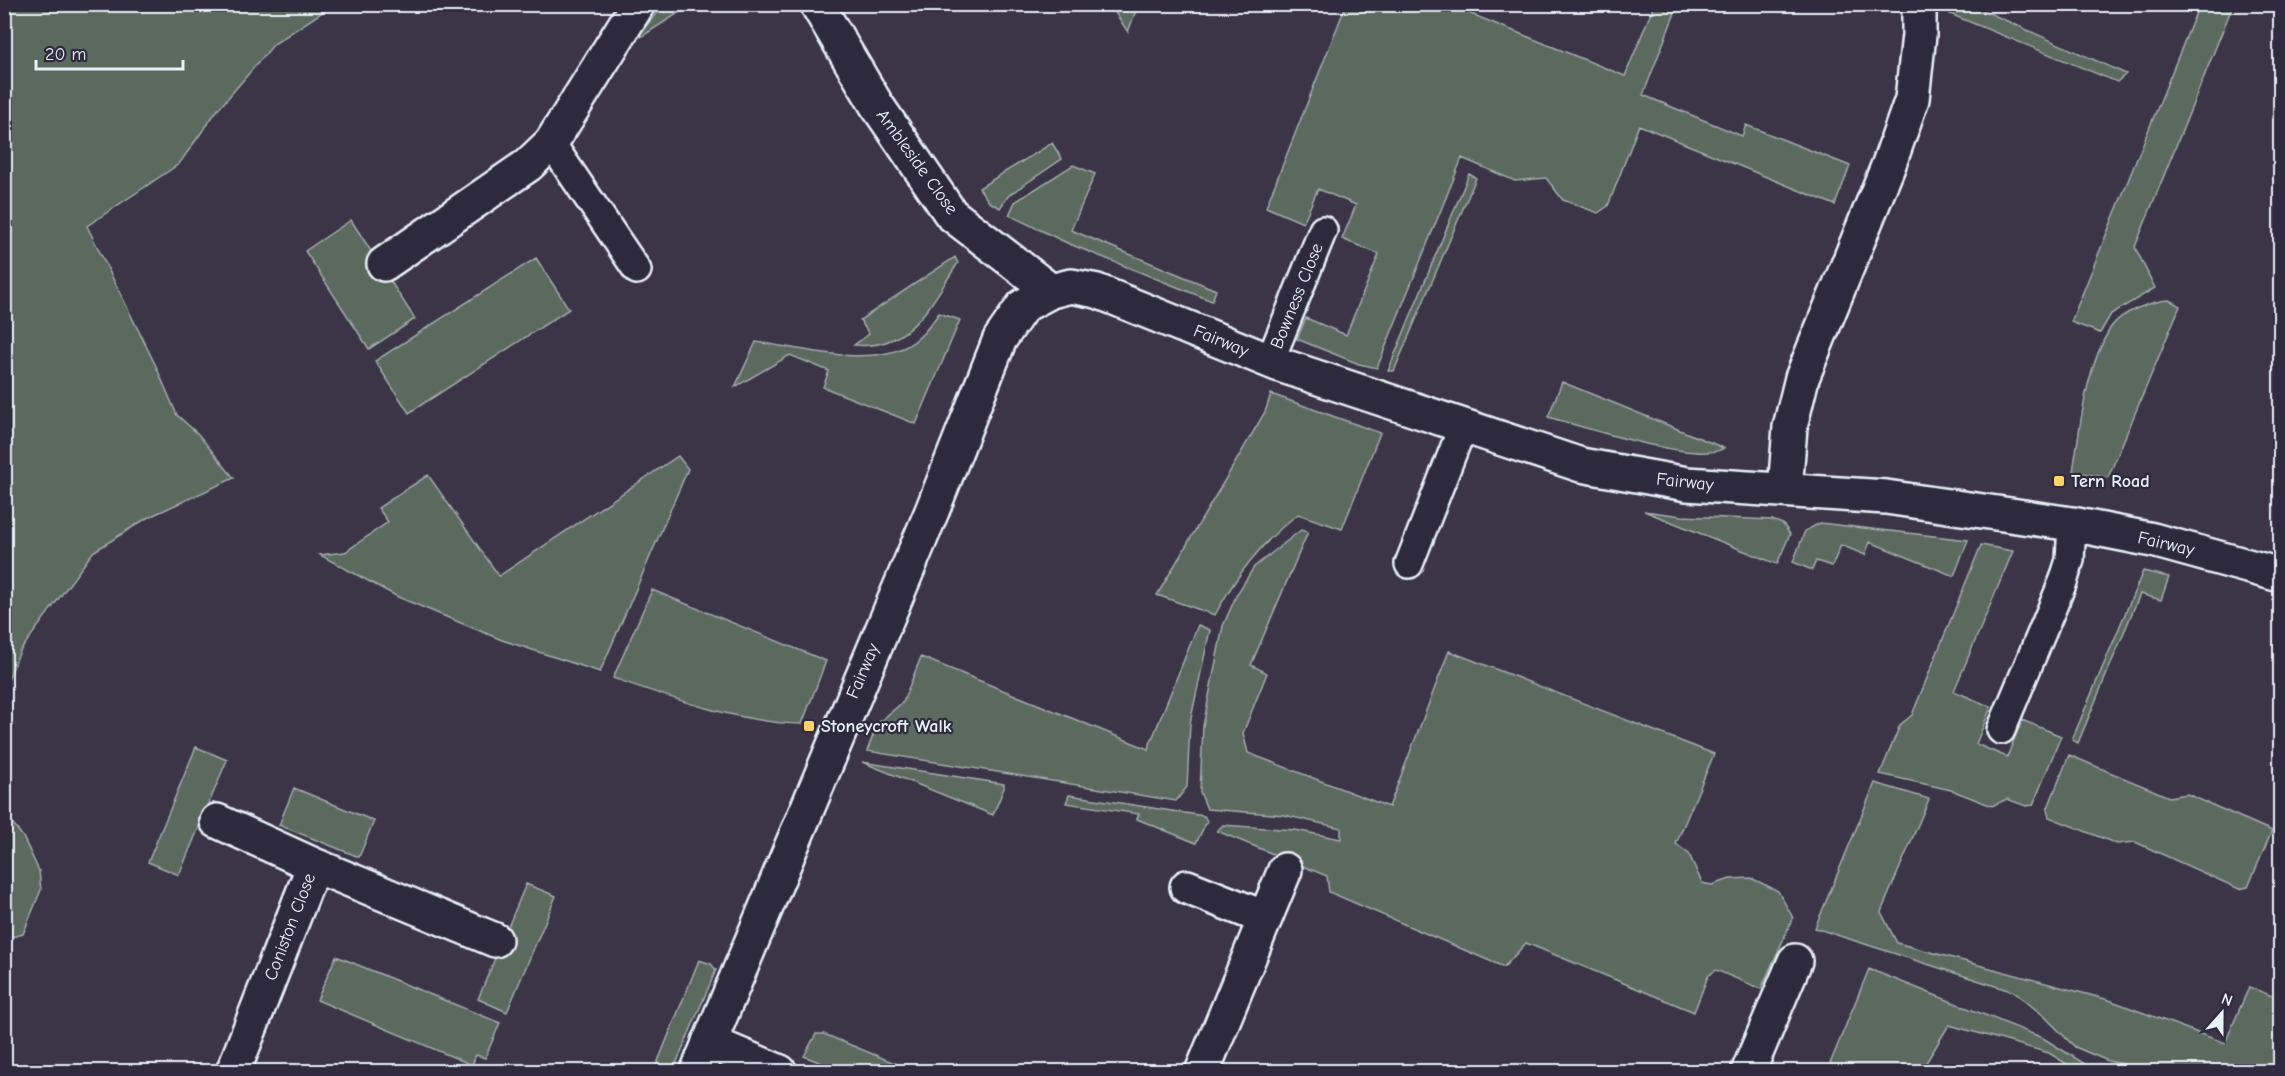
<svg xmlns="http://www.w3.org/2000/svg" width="2285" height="1076" font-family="'Comic Neue',sans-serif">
	<rect width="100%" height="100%" fill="#3c3447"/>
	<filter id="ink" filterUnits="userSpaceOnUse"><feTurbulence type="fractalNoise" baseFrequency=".0167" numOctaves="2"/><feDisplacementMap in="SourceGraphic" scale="12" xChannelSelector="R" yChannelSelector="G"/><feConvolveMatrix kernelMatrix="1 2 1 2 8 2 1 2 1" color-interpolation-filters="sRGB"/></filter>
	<g filter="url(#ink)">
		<path fill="#5c695f" stroke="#a2adac" stroke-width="1.5" d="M 4,5 L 333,5 L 274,44 L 216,112 L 179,164 L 87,226 L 155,364 L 177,415 L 198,434 L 234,478 L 147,518 L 93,552 L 20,651 L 5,687 Z
			M 664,5 L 691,5 L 641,37 L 640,33 Z
			M 1110,5 L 1138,5 L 1128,32 Z
			M 1346,5 L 1449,5 L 1625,76 L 1654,5 L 1678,5 L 1643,95 L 1742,136 L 1746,125 L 1850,166 L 1835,205 L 1639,125 L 1608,206 L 1598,213 L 1563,200 L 1546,178 L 1515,181 L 1462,158 L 1377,368 L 1359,364 L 1297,339 L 1306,318 L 1346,335 L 1379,254 L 1342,239 L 1356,205 L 1318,189 L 1303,223 L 1266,207 Z
			M 1950,5 L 1971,5 L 2126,74 L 2117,82 L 1950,14 Z
			M 2199,5 L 2233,5 L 2135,247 L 2155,288 L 2111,314 L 2100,333 L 2071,322 Z
			M 1052,143 L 1062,159 L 1009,195 L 1000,208 L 989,202 L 979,188 Z
			M 1073,165 L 1095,174 L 1071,230 L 1216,290 L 1212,301 L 1067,243 L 1009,215 L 1015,202 Z
			M 1469,174 L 1476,178 L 1394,371 L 1388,371 Z
			M 351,220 L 415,319 L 369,349 L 305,251 Z
			M 955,257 L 958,263 C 931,303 911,351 854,345 L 869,334 L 860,320 Z
			M 536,258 L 569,309 L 409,413 L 375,361 Z
			M 2169,300 L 2180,306 L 2108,478 L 2073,471 C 2081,423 2085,369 2111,327 C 2121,312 2152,301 2169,300 Z
			M 939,313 L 960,320 L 916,424 L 823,387 L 829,371 L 790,355 L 735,387 L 756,342 C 799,348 863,366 903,348 C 919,341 930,326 939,313 Z
			M 1562,382 L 1724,448 C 1701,465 1579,426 1548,417 Z
			M 1271,394 L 1380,433 L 1342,529 L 1298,514 C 1261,543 1237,574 1215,615 L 1157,595 L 1265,412 Z
			M 678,456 L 688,469 L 600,672 L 502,640 L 398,597 L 320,555 L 345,552 L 388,522 L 378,508 L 428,475 L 499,576 Z
			M 1644,511 L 1682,516 L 1772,520 L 1783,524 L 1790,534 L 1777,564 Z
			M 1820,523 L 1968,540 L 1954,576 L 1870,542 L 1865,555 L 1841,545 L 1832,566 L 1816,561 L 1812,570 L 1793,562 L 1805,531 Z
			M 1301,530 L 1308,532 L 1251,665 L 1267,673 L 1243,733 L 1248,753 L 1389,807 L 1449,651 L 1714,754 L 1676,844 L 1689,854 L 1702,883 L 1712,885 L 1730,879 L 1751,878 L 1778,891 L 1793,918 L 1761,989 L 1716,970 L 1708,976 L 1694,1012 L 1526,943 L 1504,967 L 1329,892 L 1327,876 L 1217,831 L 1223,825 L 1295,830 L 1341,839 L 1341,828 L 1284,815 L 1207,809 L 1200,792 L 1203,726 L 1223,626 L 1237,594 L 1254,567 Z
			M 1981,545 L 2013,551 L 1954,691 L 1991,707 L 1976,744 L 2007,757 L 2022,720 L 2061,736 L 2033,805 L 2026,806 L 2007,799 L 1992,806 L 1951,790 L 1880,774 L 1900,725 L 1912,715 Z
			M 2143,571 L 2169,577 L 2161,600 L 2140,594 L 2078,743 L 2072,740 Z
			M 652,590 L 826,661 L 802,724 C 741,723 671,698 613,678 Z
			M 1198,625 L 1210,630 L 1190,723 L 1187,787 L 1176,801 L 867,751 L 878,723 L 903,702 L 921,657 L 1148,749 Z
			M 196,747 L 227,760 L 179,875 L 148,862 Z
			M 2069,755 L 2169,797 L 2187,794 L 2272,831 L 2248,887 L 2239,889 L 2135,842 L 2117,844 L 2049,817 L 2047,810 Z
			M 862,762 L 1004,784 L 1004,788 L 993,815 Z
			M 1875,783 L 1929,799 L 1881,912 L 1897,943 L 2109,1000 L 2225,1043 L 2249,987 L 2280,999 L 2280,1071 L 2156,1071 L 2108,1061 L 2075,1047 L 2044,1016 L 2014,992 L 1815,928 Z
			M 294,788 L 374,821 L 359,857 L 279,825 Z
			M 1069,795 L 1204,816 L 1207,821 L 1196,843 L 1137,819 L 1139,814 L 1066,803 Z
			M 5,813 L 23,837 L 39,871 L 41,890 L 23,934 L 7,938 L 5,947 Z
			M 526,884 L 556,896 L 507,1012 L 478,999 Z
			M 336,956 L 500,1023 L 485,1058 L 476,1055 L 472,1065 L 317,1000 Z
			M 699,960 L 711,964 L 716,970 L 673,1071 L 654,1071 Z
			M 1869,969 L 2043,1038 L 2096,1071 L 2078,1071 L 2049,1053 L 1949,1025 L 1921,1071 L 1827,1071 Z
			M 816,1034 L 824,1034 L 914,1071 L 841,1071 L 804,1056 Z"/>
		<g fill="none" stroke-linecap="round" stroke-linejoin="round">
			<defs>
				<path id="lane" d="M 551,143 L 637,270
					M 1270,361 L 1323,230
					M 1409,564 L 1463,426
					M 2001,730 L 2063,582 L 2070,560 L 2072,524"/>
				<path id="street" d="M 817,4 L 876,104 L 951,214 L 1051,291
					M 384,264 L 528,165 L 551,143 L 638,4
					M 1785,490 L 1790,427 L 1802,378 L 1889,164 L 1912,99 L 1919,35 L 1919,4
					M 217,821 L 314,865
					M 1187,887 L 1265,918
					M 233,1072 L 314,865 L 495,940
					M 697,1072 L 932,511 L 1000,339 L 1023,306 L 1051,291 L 1071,286 L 1097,291 L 1277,364 L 1581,465 L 1687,484 L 1886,497 L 2072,524 L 2153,540 L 2280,575
					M 1202,1072 L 1285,870
					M 1748,1072 L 1795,961"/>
				<path id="secondary" d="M 709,1042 L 780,1072"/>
			</defs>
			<use href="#lane" stroke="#e8f1f8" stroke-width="32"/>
			<use href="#street" stroke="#e8f1f8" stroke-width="38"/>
			<use href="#secondary" stroke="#e8f1f8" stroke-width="38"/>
			<use href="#lane" stroke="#2f2a3d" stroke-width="27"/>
			<use href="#street" stroke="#2f2a3d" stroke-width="33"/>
			<use href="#secondary" stroke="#2f2a3d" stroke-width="33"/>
		</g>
	</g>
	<g fill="#ffd166" stroke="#2f2a3d" stroke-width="2">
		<rect x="2053" y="475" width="12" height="12" rx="3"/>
		<rect x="803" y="720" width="12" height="12" rx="3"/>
	</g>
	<g text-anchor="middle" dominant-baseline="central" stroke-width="4.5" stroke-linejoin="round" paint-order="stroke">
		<g font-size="18" fill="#e8f1f8" stroke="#2f2a3d">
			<text transform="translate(917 162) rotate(54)">Ambleside Close</text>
			<text transform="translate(1297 296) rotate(-68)">Bowness Close</text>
			<text transform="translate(1221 341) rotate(22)">Fairway</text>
			<text transform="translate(1685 482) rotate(6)">Fairway</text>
			<text transform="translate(2166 544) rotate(13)">Fairway</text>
			<text transform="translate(863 671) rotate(-67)">Fairway</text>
			<text transform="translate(290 927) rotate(-69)">Coniston Close</text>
		</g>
		<g font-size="18" font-weight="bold" fill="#e8f1f8" stroke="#2f2a3d" text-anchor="start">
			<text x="2071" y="481">Tern Road</text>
			<text x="821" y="726">Stoneycroft Walk</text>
		</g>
	</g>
	<rect width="2285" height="1076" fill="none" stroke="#2f2a3d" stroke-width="24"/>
	<rect x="12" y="12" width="2261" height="1052" fill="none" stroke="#e8f1f8" stroke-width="2" filter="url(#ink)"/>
	<g transform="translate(2222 1013) rotate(21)" stroke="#2f2a3d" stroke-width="4.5" paint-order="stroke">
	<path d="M0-4.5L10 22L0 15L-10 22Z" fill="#e8f1f8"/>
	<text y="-9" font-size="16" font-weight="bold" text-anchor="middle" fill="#e8f1f8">N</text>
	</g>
	<path d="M36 60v9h147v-9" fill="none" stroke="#e8f1f8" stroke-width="3"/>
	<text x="45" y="60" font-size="18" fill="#e8f1f8" stroke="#2f2a3d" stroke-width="4.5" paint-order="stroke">20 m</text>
</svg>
